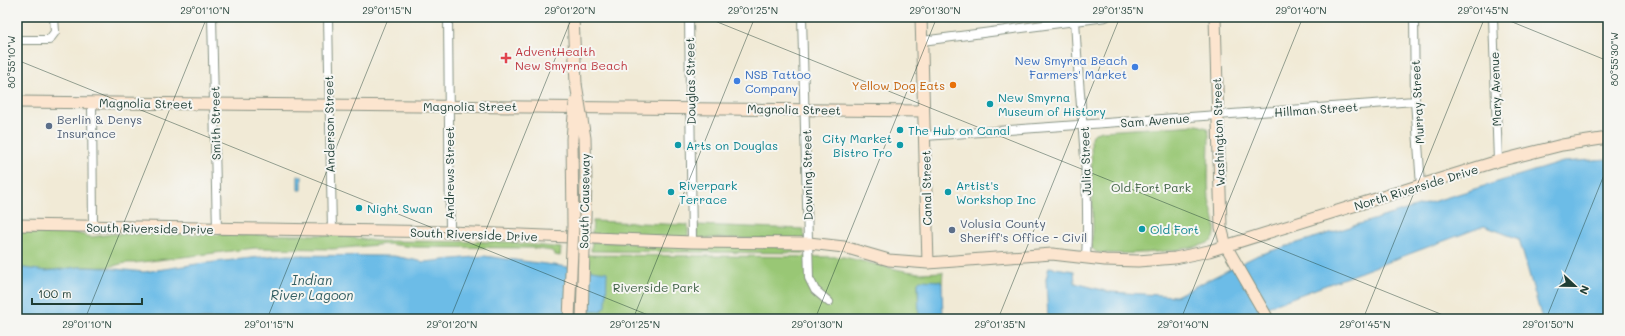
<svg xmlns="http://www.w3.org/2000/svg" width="1625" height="336" font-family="Mali,sans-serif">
	<rect width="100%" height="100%" fill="#f6f6f2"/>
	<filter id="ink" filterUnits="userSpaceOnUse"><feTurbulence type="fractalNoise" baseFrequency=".025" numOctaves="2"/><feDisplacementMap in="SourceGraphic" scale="8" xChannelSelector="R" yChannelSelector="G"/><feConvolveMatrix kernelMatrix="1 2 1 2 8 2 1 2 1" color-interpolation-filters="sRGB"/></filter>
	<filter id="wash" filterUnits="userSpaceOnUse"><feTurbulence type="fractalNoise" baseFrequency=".012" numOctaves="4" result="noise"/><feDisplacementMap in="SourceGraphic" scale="16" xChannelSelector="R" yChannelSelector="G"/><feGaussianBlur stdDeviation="0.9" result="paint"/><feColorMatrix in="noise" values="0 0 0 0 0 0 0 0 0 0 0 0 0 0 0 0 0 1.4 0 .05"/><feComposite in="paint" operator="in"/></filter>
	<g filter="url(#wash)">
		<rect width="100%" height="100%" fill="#f1ead6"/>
		<path fill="#99c775" stroke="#5c8254" d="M 1198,125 L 1207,128 L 1209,134 C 1209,155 1207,178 1209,199 C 1211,210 1218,226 1214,238 C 1209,252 1111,256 1096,252 L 1091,247 L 1093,229 L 1091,137 L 1095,133 L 1102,131 Z
			M 593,221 L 688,225 L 688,238 L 592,234 Z
			M 696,225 L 804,229 L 804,239 L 697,238 Z
			M 17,232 L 76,233 L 91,237 L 112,234 L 334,235 L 376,241 L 508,242 L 561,248 L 560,256 L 555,255 L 552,251 L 532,248 L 415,247 L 387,244 L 333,249 L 255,248 L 134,263 C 121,262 118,266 107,267 C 98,268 88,266 79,267 C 59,269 36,274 17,267 Z
			M 592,242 L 804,247 L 805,253 L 591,251 Z
			M 579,255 L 844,257 L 900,270 L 919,273 L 943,272 L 942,284 L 940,281 L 918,282 L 919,319 L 575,319 Z"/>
		<path fill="#6cbce7" stroke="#467c8e" d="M 1608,159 L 1608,319 L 1542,319 L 1519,239 L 1484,226 L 1235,319 L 1048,319 L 1046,279 L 1049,267 L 1074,271 L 1075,283 L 1110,292 L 1176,296 L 1258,255 L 1563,162 Z
			M 298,176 L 302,176 L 302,190 L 298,190 Z
			M 279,255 L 394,256 L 424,262 L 484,256 L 607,272 L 606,306 L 601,311 L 588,310 L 589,319 L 17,319 L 17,267 L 46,271 L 80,267 L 106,268 L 144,272 L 197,264 Z
			M 920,280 L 940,281 L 942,284 L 943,319 L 919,319 L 918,282 Z"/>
	</g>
	<g filter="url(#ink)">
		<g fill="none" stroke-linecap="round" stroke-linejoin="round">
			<defs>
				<path id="street" d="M 212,17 L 217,230
					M 328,17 L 332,231
					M 448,17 L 450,232
					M 689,17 L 692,242
					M 802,17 L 809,278 L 815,290 L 829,302
					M 1075,17 C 1078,97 1091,177 1086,258
					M 1414,17 L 1415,101 L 1421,186
					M 1493,17 L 1498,161
					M 17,40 L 49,40 L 55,32 L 54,17
					M 922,41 L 1106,17
					M 92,103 L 93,227
					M 925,136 L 1415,101"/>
				<path id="secondary" d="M 573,17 L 576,84
					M 921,17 L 928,263
					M 1215,17 L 1221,227 L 1226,246 L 1268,319
					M 17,102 L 923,111
					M 17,225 L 450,232 L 692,242 L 809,243 L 844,247 L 889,260 L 928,263 L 1052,254 L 1105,260 L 1138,261 L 1175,258 L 1209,251 L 1498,161 L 1562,145 L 1608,138"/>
			</defs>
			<use href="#street" stroke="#889485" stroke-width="10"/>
			<use href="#secondary" stroke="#889485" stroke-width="13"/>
			<use href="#street" stroke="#fff" stroke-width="8"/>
			<use href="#secondary" stroke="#fce5cf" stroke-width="11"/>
			<defs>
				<path id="secondary-bridge" d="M 576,84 L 585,138 L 586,183 L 582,319
					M 569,319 L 573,226 L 572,139 L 575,103"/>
			</defs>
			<use href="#secondary-bridge" stroke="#889485" stroke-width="13" stroke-linecap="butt"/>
			<use href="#secondary-bridge" stroke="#fce5cf" stroke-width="11"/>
		</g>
	</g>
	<path fill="none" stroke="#1f3d34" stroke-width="1" stroke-opacity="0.45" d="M 705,17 L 1453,319M 1500,17 L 1608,61M 17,35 L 24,17M 17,60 L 658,319M 85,319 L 207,17M 267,319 L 389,17M 450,319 L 572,17M 633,319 L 755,17M 815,319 L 937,17M 998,319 L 1120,17M 1181,319 L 1303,17M 1363,319 L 1485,17M 1546,319 L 1608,165"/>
	<path fill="#e0444e" stroke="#f6f6f2" stroke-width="1.5" d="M504 52h4v4h4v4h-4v4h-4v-4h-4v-4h4z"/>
	<g fill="#3f7fe0" stroke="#f6f6f2" stroke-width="1.5">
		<circle cx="1135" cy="67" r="4"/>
		<circle cx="737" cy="81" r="4"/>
	</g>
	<circle fill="#e8710a" stroke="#f6f6f2" stroke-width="1.5" cx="953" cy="85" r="4"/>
	<g fill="#0f9aa8" stroke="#f6f6f2" stroke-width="1.5">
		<circle cx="990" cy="104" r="4"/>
		<circle cx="900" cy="130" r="4"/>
		<circle cx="678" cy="145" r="4"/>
		<circle cx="900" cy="145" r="4"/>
		<circle cx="671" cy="192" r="4"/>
		<circle cx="948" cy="192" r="4"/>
		<circle cx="359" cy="208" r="4"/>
		<circle cx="1142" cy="229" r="4"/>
	</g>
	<g fill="#5c6f8a" stroke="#f6f6f2" stroke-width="1.5">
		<circle cx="49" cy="126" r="4"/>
		<circle cx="952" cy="230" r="4"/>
	</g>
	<g text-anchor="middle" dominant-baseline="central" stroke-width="4" stroke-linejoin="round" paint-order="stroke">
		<g font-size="12" fill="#be3a42" stroke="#f6f6f2" text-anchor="start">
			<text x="515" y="51">AdventHealth<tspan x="515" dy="14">New Smyrna Beach</tspan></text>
		</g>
		<g font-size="12" fill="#366cbe" stroke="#f6f6f2" text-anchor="end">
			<text x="1127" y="60">New Smyrna Beach<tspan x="1127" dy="14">Farmers' Market</tspan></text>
			<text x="745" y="74" text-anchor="start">NSB Tattoo<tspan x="745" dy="14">Company</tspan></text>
		</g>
		<g font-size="12" fill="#1f3d34" stroke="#f6f6f2">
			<text transform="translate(690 81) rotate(-91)">Douglas Street</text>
			<text transform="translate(1495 89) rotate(-92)">Mary Avenue</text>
			<text transform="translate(1417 102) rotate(-93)">Murray Street</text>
			<text transform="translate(146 103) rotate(1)">Magnolia Street</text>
			<text x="470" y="106">Magnolia Street</text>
			<text transform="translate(794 109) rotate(1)">Magnolia Street</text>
			<text transform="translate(1316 109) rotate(-4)">Hillman Street</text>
			<text transform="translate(1155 120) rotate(-4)">Sam Avenue</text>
			<text transform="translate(215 123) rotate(-91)">Smith Street</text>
			<text transform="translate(329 124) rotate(-91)">Anderson Street</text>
			<text transform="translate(1218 132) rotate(-92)">Washington Street</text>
			<text transform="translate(1085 161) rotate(-92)">Julia Street</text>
			<text transform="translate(449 173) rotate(-90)">Andrews Street</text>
			<text transform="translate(807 175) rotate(-91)">Downing Street</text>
			<text transform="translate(1416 187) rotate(-17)">North Riverside Drive</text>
			<text transform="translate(926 188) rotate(-91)">Canal Street</text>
			<text transform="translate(584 201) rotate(-89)">South Causeway</text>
			<text transform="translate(150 228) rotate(1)">South Riverside Drive</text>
			<text transform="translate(474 234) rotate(2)">South Riverside Drive</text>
		</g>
		<g font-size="12" fill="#c56008" stroke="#f6f6f2" text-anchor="end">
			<text x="945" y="85">Yellow Dog Eats</text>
		</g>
		<g font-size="12" fill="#0d838f" stroke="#f6f6f2" text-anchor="start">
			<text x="998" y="97">New Smyrna<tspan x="998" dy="14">Museum of History</tspan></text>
			<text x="908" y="130">The Hub on Canal</text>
			<text x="892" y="138" text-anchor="end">City Market<tspan x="892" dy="14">Bistro Tro</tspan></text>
			<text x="686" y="145">Arts on Douglas</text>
			<text x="679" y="185">Riverpark<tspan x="679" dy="14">Terrace</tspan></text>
			<text x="956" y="185">Artist's<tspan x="956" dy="14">Workshop Inc</tspan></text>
			<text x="367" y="208">Night Swan</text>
			<text x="1150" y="229">Old Fort</text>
		</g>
		<g font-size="12" fill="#4e5e75" stroke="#f6f6f2" text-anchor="start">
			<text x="57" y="119">Berlin &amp; Denys<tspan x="57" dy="14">Insurance</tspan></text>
			<text x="960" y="223">Volusia County<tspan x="960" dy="14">Sheriff's Office - Civil</tspan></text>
		</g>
		<g font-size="12" fill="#3e6044" stroke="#f6f6f2">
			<text x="1151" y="187">Old Fort Park</text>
			<text x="656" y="287">Riverside Park</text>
		</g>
		<g font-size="13" font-style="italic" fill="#325d61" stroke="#f6f6f2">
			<text x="312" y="279">Indian<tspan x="312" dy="15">River Lagoon</tspan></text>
		</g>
	</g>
	<rect width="1625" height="336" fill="none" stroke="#f6f6f2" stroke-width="44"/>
	<g transform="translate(1575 286) rotate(112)" stroke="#f6f6f2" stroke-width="3" paint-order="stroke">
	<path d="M0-3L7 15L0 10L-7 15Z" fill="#1f3d34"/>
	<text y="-6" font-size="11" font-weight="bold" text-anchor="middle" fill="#1f3d34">N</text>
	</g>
	<path d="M32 298v6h110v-6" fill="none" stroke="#1f3d34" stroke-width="2"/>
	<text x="38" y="298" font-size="12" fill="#1f3d34" stroke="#f6f6f2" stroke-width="3" paint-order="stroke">100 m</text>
	<rect x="22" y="22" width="1581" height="292" fill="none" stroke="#1f3d34" stroke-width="1.5"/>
	<g font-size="10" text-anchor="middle" fill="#1f3d34">
		<text x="205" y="14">29°01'10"N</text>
		<text x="387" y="14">29°01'15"N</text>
		<text x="570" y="14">29°01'20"N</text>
		<text x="753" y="14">29°01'25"N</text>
		<text x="935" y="14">29°01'30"N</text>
		<text x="1118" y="14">29°01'35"N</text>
		<text x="1301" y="14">29°01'40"N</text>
		<text x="1483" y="14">29°01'45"N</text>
		<text transform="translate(1614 59) rotate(-90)" y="4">80°55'30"W</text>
		<text transform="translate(11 62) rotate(-90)" y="4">80°55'10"W</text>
		<text x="87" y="328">29°01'10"N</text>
		<text x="269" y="328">29°01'15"N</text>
		<text x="452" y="328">29°01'20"N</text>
		<text x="635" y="328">29°01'25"N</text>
		<text x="817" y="328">29°01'30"N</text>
		<text x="1000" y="328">29°01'35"N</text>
		<text x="1183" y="328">29°01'40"N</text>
		<text x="1365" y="328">29°01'45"N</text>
		<text x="1548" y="328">29°01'50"N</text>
	</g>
</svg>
